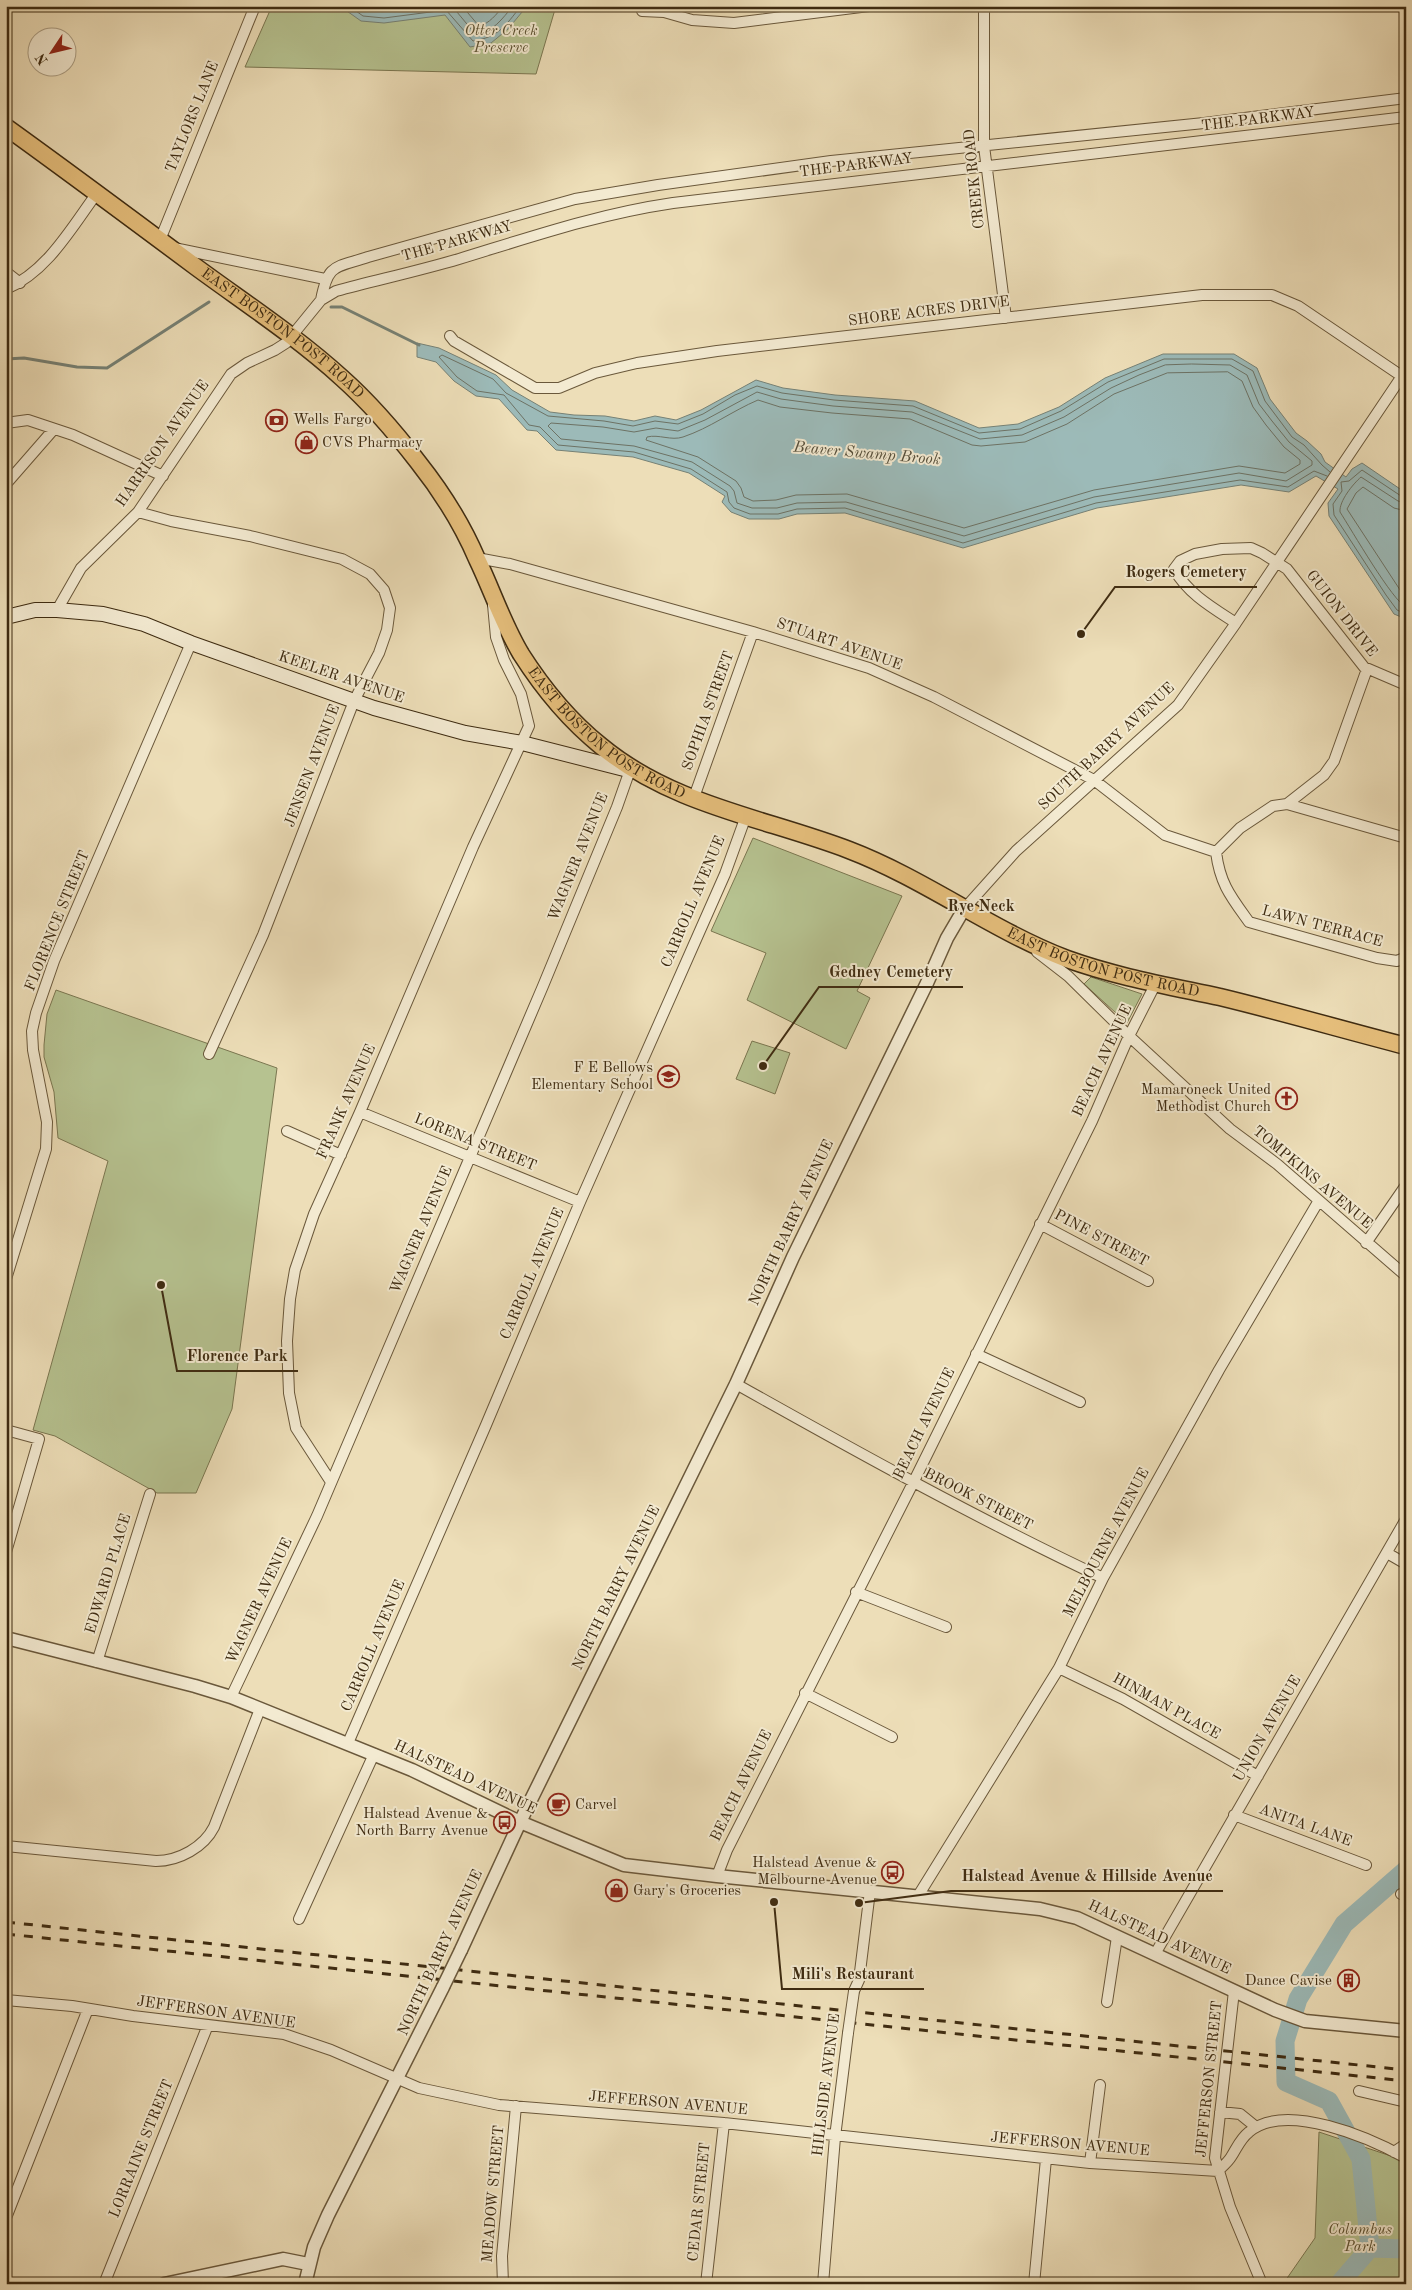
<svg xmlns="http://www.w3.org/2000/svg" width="1412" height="2290" font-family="'Old Standard TT',serif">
	<rect width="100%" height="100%" fill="#eddeb8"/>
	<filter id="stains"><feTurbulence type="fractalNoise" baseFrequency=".004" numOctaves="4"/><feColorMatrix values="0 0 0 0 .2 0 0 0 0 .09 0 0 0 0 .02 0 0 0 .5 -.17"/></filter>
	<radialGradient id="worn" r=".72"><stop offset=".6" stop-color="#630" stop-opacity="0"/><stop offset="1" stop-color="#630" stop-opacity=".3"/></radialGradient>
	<path fill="#b6c290" stroke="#7a7650" d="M 272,6 L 556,6 L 536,74 L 245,67 Z
		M 753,838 L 902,896 L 857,991 L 870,998 L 846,1049 L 747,1000 L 766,953 L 711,931 Z
		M 1091,977 L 1142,994 L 1127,1023 L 1084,984 Z
		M 56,990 L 277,1068 L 232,1409 L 196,1493 L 157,1493 L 55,1436 L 33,1430 L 108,1161 L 58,1138 L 54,1092 L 44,1057 L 44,1045 L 47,1014 Z
		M 752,1041 L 790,1053 L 775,1094 L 736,1079 Z
		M 1319,2132 L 1406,2161 L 1406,2284 L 1283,2284 L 1315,2238 Z"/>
	<path fill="#9cbab8" stroke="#768175" d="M 344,6 L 527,6 L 508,29 L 491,43 L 470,47 L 445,15 L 384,23 L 361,21 L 344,9 Z
		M 417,343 L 439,348 L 496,375 L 512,390 L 550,412 L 574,415 L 605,416 L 634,421 L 655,416 L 676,420 L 701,410 L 756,380 L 783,388 L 835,395 L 915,401 L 979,428 L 1018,424 L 1059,407 L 1105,378 L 1163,354 L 1234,354 L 1257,368 L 1270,399 L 1296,433 L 1307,441 L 1321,454 L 1325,462 L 1346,477 L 1352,469 L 1362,463 L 1406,493 L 1406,619 L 1394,614 L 1329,516 L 1328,503 L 1338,489 L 1316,476 L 1289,492 L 1241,485 L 1097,508 L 963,548 L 845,513 L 797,514 L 779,519 L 749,519 L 731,512 L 722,502 L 725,496 L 689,473 L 633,457 L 556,450 L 537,431 L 527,430 L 499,399 L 476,396 L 454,381 L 436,362 L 417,357 Z"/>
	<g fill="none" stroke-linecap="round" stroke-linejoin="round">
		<path stroke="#6d7264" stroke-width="1" d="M 349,6 L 363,16 L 384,18 L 446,10 L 473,41 C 499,37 505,26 521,6
			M 360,6 C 376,17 404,9 422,6
			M 452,6 L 476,35 C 493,32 502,19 513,6
			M 462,6 L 479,26 C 489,24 497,14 503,6
			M 1192,364 L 1230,365 L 1247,375 L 1259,404 L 1272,421 L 1289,442 L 1312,461 L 1312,465 L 1286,481 L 1239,473 L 1094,497 L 964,536 L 846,502 L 797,503 L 777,508 L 752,508 L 737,503 L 734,491 L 730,486 L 692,462 L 634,446 L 561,439 L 548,426 L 551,423 L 603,427 L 634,432 L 656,428 L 678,431 L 705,420 L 757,392 L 781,399 L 833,406 L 912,412 L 980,439 L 1022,435 L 1064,417 L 1111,388 L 1139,375 L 1165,365 Z
			M 1228,372 L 1242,381 L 1253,407 L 1266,425 L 1284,447 L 1300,460 L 1300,464 L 1285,473 L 1239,466 L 1094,490 L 964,528 L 847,494 L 796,495 L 776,500 L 753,501 L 744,497 L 741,488 L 736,481 L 698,457 L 646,440 L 647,437 C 659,434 671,441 683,437 C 710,428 732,411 758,400 L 780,407 L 832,413 L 910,419 L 972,445 L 981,446 L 1025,442 L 1067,424 L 1114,394 L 1167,373 Z
			M 1327,476 L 1314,471 L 1288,487 L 1240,480 L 1096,503 L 963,543 L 845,508 L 797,509 L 778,514 L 750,514 L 734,508 L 729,502 L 727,492 L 691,469 L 634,452 L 558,445 L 540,427 L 529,425 L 504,395 L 477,391 L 457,377 L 439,357 L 442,355 L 493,379 L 506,393 L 548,416 L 604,421 L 633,426 L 655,421 L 678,424 L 703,414 L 735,395 L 757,386 L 782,393 L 834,400 L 913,406 L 979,433 L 1020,429 L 1061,411 L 1108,382 L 1164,359 L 1232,359 L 1253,371 L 1265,401 L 1292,437 L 1304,445 L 1322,465 L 1330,472
			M 1406,497 L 1401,496 L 1362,470 L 1349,481 L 1341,482 L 1342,491 L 1333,504 L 1334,515 L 1386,595 L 1397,610 L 1406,614
			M 1406,503 L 1398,501 L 1361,477 C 1353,484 1339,501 1340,512 C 1351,529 1393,602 1406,607
			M 1406,511 L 1394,508 L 1363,487 L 1356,493 L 1347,509 L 1406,599"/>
		<path stroke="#768175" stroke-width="3" d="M 331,307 L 342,307 L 419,345
			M 6,359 L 24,358 L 77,367 L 107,368 L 209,302"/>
		<path stroke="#9cbab8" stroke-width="19" d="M 1370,2248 L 1406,2249
			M 1339,2284 L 1370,2248 L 1361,2159 L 1329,2101 L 1286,2082 L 1285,2041 L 1298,1999 L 1344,1924 L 1406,1870"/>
		<defs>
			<path id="minor" d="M 984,6 L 984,146 L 1006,318
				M 642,11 L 664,12 L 692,20 L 734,23 L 869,6
				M 160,240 L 255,6
				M 174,248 L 325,279
				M 6,272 L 20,283
				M 6,289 C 47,272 72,227 97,193
				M 321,300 C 328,263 335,268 368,257 L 575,199 L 658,185 L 831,161 L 1204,123 L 1406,98
				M 450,336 L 454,341 L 535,388 L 559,388 L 595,373 L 637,363 L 717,351 L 1202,295 L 1272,295 L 1298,306 L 1406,379
				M 6,423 L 28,420 L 73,435 L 163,476
				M 6,484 L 54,429
				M 138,512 L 171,521 L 250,536 L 342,559 L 370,574 L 384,590 L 390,608 L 387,630 L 379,653 L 354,701 L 263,935 L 209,1054
				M 477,558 L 510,564 L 753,632 L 869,668 L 934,697 L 1094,780 L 1165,835 L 1216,852
				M 57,610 L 81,568 L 138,512 L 231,374 L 247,363 L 275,350 L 286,343 L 321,300 L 336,291 C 377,280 418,271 459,259 C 531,237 598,214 673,203 L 1406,117
				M 1236,623 C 1213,608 1188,594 1174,569 L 1180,561 L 1195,554 L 1222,549 L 1251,548 L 1262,553 L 1287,569 L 1364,667 L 1406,685
				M 693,800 L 753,632
				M 1287,804 L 1406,838
				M 1216,852 L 1240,828 L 1273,806 L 1287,804 L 1324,775 L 1334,761 L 1367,669
				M 1216,852 C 1220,884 1231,897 1249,922 L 1377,958 L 1397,961 L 1406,957
				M 964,909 L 1016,851 L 1178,705 L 1236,623 L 1406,370
				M 1037,952 L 1068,976 L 1129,1036 L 1230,1129 L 1277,1164 L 1406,1276
				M 360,1112 L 580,1202
				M 287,1131 L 341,1155
				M 1040,1224 L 1148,1281
				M 1366,1243 L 1406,1185
				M 6,1279 L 46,1149 L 47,1122 L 33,1050 L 32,1031 L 36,1013 L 54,961 L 191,643
				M 976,1354 L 1080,1402
				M 736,1384 C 857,1452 978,1519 1103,1578
				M 6,1430 L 39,1439 L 6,1552
				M 331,1482 L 296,1428 L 289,1393 L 287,1341 L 290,1299 L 295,1270 L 314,1214 L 360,1112 L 473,847 L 529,726 L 521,694 L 504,660 L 496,637 L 493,605
				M 1387,1553 L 1406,1564
				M 856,1592 L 946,1627
				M 97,1662 L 150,1494
				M 1059,1668 L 1123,1699 L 1258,1776
				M 805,1693 L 892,1737
				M 231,1697 L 317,1516 L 543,986 L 617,807 L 630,770
				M 348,1743 L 486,1425 L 580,1202 L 725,874 L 746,816
				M 1234,1815 L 1366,1865
				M 6,1846 L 156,1861 C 179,1861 204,1847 214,1827 L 260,1709
				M 717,1876 L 727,1850 L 913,1483 L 1092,1121 L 1129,1036 L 1156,983
				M 1401,1894 L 1406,1896
				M 918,1896 L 1059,1668 L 1103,1578 L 1219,1370 L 1318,1202
				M 299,1919 L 374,1754
				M 1155,1954 L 1406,1519
				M 854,1991 L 859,1980 L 870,1891
				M 1234,1991 L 1215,2158 L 1230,2207 L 1262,2284
				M 6,2000 L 72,2006 L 133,2016 L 284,2034 L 331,2050 L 419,2088 L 499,2105 L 724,2123 L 1090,2163 L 1218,2171
				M 1107,2002 L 1117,1937
				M 1359,2091 L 1406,2102
				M 1220,2112 L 1240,2114 L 1256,2127
				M 1394,2152 L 1406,2144
				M 1090,2163 L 1100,2085
				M 1218,2171 C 1222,2167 1228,2162 1231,2157 C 1237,2148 1240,2139 1249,2132 C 1286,2101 1370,2138 1406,2158
				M 6,2218 L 88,2009
				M 104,2284 L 208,2025
				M 503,2284 L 502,2256 L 516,2106
				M 706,2284 L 724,2123
				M 823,2284 L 835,2137 L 848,2033
				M 1034,2284 L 1046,2159"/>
			<path id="tertiary" d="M 6,1638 L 195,1686 L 231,1697 L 412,1770 L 520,1822 L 624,1865 L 717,1876 L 1040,1909 L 1077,1918 L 1275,2010 L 1305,2021 L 1406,2031
				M 461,1950 L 520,1822 L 736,1384 L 793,1257 L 927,983 L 947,938 L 964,909
				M 164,2284 L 283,2259 L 308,2264
				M 305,2284 L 314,2247 L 328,2215 L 443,1987"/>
			<path id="secondary" d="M 6,617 L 35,610 L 57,610 L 103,614 L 144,624 L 191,643 L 374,708 L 465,733 L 522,743 L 632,771"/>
			<g id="primary">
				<path id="s1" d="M 6,127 C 70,173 133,220 196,267 C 245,303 297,337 342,378 C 370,403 395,432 418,462 C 441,491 462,524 477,559 C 492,590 503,624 521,654 C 542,687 570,721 601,746 C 672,805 765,818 849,850 C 925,879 991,930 1067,959 C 1117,977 1169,986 1220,997 C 1282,1012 1344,1030 1406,1046"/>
			</g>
		</defs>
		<use href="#minor" stroke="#6a583b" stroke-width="12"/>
		<use href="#tertiary" stroke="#6a583b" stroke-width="15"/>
		<use href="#secondary" stroke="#3e2b11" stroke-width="16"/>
		<use href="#primary" stroke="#3e2b11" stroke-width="19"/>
		<use href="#minor" stroke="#f3ead1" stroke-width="10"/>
		<use href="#tertiary" stroke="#f3ead1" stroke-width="12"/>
		<use href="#secondary" stroke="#f3ead1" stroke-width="14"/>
		<use href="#primary" stroke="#e6bf7c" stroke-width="16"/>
		<path stroke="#3e2b11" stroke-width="3" stroke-dasharray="9 9" stroke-linecap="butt" d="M 6,1922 L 1406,2070
			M 6,1934 L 1406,2081"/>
		<defs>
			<path id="minor-bridge" d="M 848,2033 L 854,1991"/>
			<path id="tertiary-bridge" d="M 443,1987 L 461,1950"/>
		</defs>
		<use href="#minor-bridge" stroke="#6a583b" stroke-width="12" stroke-linecap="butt"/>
		<use href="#tertiary-bridge" stroke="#6a583b" stroke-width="15" stroke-linecap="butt"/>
		<use href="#minor-bridge" stroke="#f3ead1" stroke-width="10"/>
		<use href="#tertiary-bridge" stroke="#f3ead1" stroke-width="12"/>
	</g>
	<defs>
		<symbol id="bank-ring" viewBox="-11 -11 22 22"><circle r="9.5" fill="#f3ead1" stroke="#8f2418" stroke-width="1.5"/><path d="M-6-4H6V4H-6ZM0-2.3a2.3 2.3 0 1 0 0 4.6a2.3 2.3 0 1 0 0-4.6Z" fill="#8f2418"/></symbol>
		<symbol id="shop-ring" viewBox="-11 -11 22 22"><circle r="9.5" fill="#f3ead1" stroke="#8f2418" stroke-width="1.5"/><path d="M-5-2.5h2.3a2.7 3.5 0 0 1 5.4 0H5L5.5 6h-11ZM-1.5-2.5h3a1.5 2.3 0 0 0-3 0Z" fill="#8f2418"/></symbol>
		<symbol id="school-ring" viewBox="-11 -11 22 22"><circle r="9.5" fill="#f3ead1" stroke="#8f2418" stroke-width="1.5"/><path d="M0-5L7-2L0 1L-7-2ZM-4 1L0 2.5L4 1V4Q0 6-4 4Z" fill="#8f2418"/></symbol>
		<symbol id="church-ring" viewBox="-11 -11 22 22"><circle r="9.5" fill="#f3ead1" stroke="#8f2418" stroke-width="1.5"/><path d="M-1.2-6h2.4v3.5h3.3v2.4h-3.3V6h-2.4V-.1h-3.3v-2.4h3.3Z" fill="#8f2418"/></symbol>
		<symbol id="cafe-ring" viewBox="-11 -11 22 22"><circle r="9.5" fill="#f3ead1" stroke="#8f2418" stroke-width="1.5"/><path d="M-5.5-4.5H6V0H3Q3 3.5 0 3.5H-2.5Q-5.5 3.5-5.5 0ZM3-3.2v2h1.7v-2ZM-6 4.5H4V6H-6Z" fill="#8f2418"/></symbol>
		<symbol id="bus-ring" viewBox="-11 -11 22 22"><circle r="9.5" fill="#f3ead1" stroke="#8f2418" stroke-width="1.5"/><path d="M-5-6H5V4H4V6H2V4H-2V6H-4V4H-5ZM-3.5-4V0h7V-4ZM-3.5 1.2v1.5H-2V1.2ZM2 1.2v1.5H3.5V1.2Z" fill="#8f2418"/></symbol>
		<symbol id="building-ring" viewBox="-11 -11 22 22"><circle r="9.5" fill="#f3ead1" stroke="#8f2418" stroke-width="1.5"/><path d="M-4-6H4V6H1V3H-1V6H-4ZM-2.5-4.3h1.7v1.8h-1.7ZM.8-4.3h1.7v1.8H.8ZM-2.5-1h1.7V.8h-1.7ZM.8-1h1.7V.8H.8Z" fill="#8f2418"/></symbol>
	</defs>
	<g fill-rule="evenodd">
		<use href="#bank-ring" x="264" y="408" width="25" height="25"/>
		<use href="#shop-ring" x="294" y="430" width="25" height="25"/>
		<use href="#school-ring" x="656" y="1064" width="25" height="25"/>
		<use href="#church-ring" x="1274" y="1086" width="25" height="25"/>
		<use href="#cafe-ring" x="546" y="1792" width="25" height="25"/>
		<use href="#bus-ring" x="492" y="1810" width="25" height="25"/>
		<use href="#bus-ring" x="880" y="1860" width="25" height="25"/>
		<use href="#shop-ring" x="604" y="1878" width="25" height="25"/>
		<use href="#building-ring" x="1336" y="1968" width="25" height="25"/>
	</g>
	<g text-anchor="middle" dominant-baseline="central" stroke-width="4" stroke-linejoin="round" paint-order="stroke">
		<g font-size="15" font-style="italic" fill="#5c5131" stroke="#f3ead1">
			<text x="501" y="31">Otter Creek<tspan x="501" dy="17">Preserve</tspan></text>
			<text x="1360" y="2230">Columbus<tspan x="1360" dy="17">Park</tspan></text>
		</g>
		<g font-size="15" fill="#3e2b11" stroke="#f3ead1">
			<text transform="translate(193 117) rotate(-68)">TAYLORS LANE</text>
			<text transform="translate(1258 120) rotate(-7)">THE PARKWAY</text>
			<text transform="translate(856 166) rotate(-7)">THE PARKWAY</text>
			<text transform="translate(975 179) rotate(-96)">CREEK ROAD</text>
			<text transform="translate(457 242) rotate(-16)">THE PARKWAY</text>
			<text transform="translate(929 312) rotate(-7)">SHORE ACRES DRIVE</text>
			<text stroke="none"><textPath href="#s1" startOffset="345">EAST BOSTON POST ROAD</textPath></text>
			<text transform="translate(163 444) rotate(-55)">HARRISON AVENUE</text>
			<text transform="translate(1341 614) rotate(52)">GUION DRIVE</text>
			<text transform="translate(839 645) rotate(19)">STUART AVENUE</text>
			<text transform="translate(341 678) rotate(19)">KEELER AVENUE</text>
			<text transform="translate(709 711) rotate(-70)">SOPHIA STREET</text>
			<text stroke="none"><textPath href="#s1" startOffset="870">EAST BOSTON POST ROAD</textPath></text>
			<text transform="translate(1107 747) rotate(-43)">SOUTH BARRY AVENUE</text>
			<text transform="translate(313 766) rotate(-69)">JENSEN AVENUE</text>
			<text transform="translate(579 857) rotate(-68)">WAGNER AVENUE</text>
			<text transform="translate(694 902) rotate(-67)">CARROLL AVENUE</text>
			<text transform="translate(58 921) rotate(-68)">FLORENCE STREET</text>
			<text transform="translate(1322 927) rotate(15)">LAWN TERRACE</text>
			<text stroke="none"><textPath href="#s1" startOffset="1424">EAST BOSTON POST ROAD</textPath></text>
			<text transform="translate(1103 1061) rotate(-65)">BEACH AVENUE</text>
			<text transform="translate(347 1102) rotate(-66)">FRANK AVENUE</text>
			<text transform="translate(475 1143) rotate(22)">LORENA STREET</text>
			<text transform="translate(1312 1178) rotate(40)">TOMPKINS AVENUE</text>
			<text transform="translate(792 1223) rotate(-65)">NORTH BARRY AVENUE</text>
			<text transform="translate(422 1230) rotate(-67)">WAGNER AVENUE</text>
			<text transform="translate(1101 1239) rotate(28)">PINE STREET</text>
			<text transform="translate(533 1274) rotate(-67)">CARROLL AVENUE</text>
			<text transform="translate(925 1424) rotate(-64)">BEACH AVENUE</text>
			<text transform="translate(978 1500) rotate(27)">BROOK STREET</text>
			<text transform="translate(1107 1543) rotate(-62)">MELBOURNE AVENUE</text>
			<text transform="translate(109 1574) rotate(-73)">EDWARD PLACE</text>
			<text transform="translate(617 1588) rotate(-64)">NORTH BARRY AVENUE</text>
			<text transform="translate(260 1601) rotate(-65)">WAGNER AVENUE</text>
			<text transform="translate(374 1646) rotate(-67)">CARROLL AVENUE</text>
			<text transform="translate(1166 1707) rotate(29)">HINMAN PLACE</text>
			<text transform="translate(1268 1729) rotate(-60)">UNION AVENUE</text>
			<text transform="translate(465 1778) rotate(25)">HALSTEAD AVENUE</text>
			<text transform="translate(742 1786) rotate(-64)">BEACH AVENUE</text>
			<text transform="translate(1305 1826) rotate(20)">ANITA LANE</text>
			<text transform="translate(1159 1938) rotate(25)">HALSTEAD AVENUE</text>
			<text transform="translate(441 1953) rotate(-65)">NORTH BARRY AVENUE</text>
			<text transform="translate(216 2013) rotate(8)">JEFFERSON AVENUE</text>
			<text transform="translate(1210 2079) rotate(-84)">JEFFERSON STREET</text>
			<text transform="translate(827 2085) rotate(-83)">HILLSIDE AVENUE</text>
			<text transform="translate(668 2104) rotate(5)">JEFFERSON AVENUE</text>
			<text transform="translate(1070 2145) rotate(5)">JEFFERSON AVENUE</text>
			<text transform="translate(142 2149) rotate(-68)">LORRAINE STREET</text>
			<text transform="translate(494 2194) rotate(-85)">MEADOW STREET</text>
			<text transform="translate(700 2202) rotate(-84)">CEDAR STREET</text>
		</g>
		<g font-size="15" fill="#3e2b11" stroke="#f3ead1" text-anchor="end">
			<text x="293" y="420" text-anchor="start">Wells Fargo</text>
			<text x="322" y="443" text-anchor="start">CVS Pharmacy</text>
			<text x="653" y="1068">F E Bellows<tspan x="653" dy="17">Elementary School</tspan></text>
			<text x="1271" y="1090">Mamaroneck United<tspan x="1271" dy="17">Methodist Church</tspan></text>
			<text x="575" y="1805" text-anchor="start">Carvel</text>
			<text x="488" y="1814">Halstead Avenue &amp;<tspan x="488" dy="17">North Barry Avenue</tspan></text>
			<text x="877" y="1863">Halstead Avenue &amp;<tspan x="877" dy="17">Melbourne Avenue</tspan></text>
			<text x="633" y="1891" text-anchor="start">Gary's Groceries</text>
			<text x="1332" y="1981">Dance Cavise</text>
		</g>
		<g font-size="16" font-style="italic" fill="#564f3b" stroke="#f3ead1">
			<text transform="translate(867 454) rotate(5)">Beaver Swamp Brook</text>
		</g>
		<g font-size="16" font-weight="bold" fill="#3e2b11" stroke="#f3ead1">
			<text x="981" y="907">Rye Neck</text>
		</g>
	</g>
	<path fill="none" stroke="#3e2b11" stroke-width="2" d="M1081 634L1115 587H1257M763 1066L819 987H963M161 1285L177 1371H298M859 1903L951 1891H1223M774 1902L782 1989H924"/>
	<g fill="#3e2b11" stroke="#f3ead1" stroke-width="2">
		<circle cx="1081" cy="634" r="5"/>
		<circle cx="763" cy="1066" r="5"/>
		<circle cx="161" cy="1285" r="5"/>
		<circle cx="859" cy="1903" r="5"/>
		<circle cx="774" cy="1902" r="5"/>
	</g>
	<g font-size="16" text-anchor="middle" font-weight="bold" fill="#3e2b11" stroke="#f3ead1" stroke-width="4" stroke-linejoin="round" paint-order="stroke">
		<text x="1186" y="577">Rogers Cemetery</text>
		<text x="891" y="977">Gedney Cemetery</text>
		<text x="237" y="1361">Florence Park</text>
		<text x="1087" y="1881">Halstead Avenue &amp; Hillside Avenue</text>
		<text x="853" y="1979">Mili's Restaurant</text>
	</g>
	<rect width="1412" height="2290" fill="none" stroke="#eddeb8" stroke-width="25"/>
	<rect x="8" y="8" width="1397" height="2275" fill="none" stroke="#3e2b11" stroke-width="2.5"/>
	<rect x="12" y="12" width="1387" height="2265" fill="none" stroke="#3e2b11"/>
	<g transform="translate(52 52) rotate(235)"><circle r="24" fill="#f3ead1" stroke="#ab9e84"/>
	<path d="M0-4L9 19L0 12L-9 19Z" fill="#8f2418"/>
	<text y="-8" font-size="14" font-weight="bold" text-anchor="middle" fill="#3e2b11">N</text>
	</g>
	<rect width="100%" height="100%" filter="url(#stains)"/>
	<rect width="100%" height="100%" fill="url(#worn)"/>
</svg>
